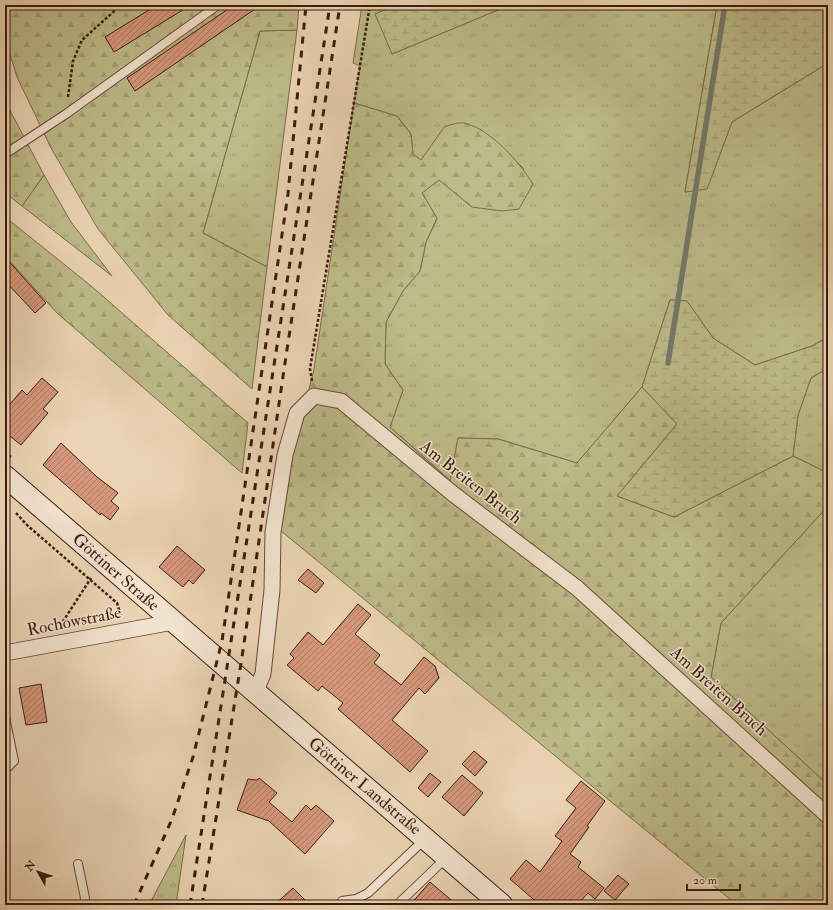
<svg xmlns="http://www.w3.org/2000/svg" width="833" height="910" font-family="'IM FELL Double Pica',serif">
	<defs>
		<pattern id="grass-tufts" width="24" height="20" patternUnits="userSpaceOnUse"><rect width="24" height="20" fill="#bdbb89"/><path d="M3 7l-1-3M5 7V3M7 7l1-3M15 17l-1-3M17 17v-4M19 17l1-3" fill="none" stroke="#a3a075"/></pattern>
		<pattern id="forest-firs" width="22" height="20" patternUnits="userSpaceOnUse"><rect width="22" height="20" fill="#bdbb89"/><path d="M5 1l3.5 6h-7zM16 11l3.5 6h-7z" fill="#a3a075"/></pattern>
		<pattern id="wetland-marsh" width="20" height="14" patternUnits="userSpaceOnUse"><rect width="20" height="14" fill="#bdbb89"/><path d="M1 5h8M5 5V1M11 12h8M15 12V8" fill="none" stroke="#a3a075"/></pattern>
		<pattern id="building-hatch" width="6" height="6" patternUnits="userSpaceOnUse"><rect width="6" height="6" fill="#d6987d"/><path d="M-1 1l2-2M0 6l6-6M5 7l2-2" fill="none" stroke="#af7b65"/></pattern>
	</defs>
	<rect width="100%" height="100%" fill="#ebd4b4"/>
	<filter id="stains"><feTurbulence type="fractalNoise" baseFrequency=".005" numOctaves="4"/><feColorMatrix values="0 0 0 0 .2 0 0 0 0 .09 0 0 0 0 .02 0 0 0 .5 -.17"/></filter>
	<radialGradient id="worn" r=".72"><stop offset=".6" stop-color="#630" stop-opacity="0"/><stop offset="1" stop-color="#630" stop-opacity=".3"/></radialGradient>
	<path fill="url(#grass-tufts)" stroke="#7d6b4b" d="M 362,5 L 396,5 L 392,54 L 510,5 L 717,5 L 685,192 L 707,188 L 732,122 L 828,63 L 828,337 L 812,346 L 755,365 L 713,338 L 687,301 L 670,300 L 642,387 L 577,463 L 498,439 L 458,438 L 451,481 L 390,427 L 403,390 L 385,364 L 386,322 L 403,291 L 420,271 L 426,242 L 437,219 L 422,193 L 439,179 L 472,207 L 524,169 L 504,149 L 480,129 L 421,161 L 413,154 L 411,134 L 397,116 L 354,103 L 360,66 L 353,63 Z
		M 297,30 L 267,267 L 203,233 L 260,31 Z
		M 44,175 L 71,222 L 112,276 L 22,206 Z
		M 828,368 L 828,473 L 793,456 L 798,415 L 811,378 Z
		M 828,506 L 828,785 L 711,677 L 721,623 Z
		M 186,835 L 176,905 L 149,905 Z"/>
	<path fill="url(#forest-firs)" stroke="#7d6b4b" d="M 5,5 L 299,5 L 297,30 L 260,31 L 203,233 L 267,267 L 252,389 L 168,315 L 98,229 L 51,148 L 17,77 L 5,38 Z
		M 5,101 L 44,175 L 22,206 L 5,193 Z
		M 354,103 L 397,116 L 411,134 L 413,154 L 421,160 L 445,126 C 451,125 458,122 464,123 C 491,129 519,162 533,184 L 519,209 L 502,211 L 472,207 L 439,180 L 422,193 L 437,218 L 426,242 L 420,271 L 403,291 L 386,322 L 385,364 L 403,390 L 390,427 L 450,481 L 458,438 L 498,439 L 577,463 L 642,387 L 677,424 L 617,496 L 674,517 L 793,456 L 828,473 L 828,506 L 721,623 L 711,677 L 828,785 L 828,905 L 737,905 L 281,531 L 293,454 L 314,369 Z
		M 5,217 L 90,285 L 248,423 L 242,473 L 57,313 L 5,256 Z"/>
	<path fill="url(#wetland-marsh)" stroke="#7d6b4b" d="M 396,5 L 510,5 L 392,54 L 375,14 Z
		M 717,5 L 828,5 L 828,63 L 732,122 L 707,189 L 685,192 Z
		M 670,300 L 687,301 L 713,338 L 755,365 L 812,346 L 828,337 L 828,368 L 811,378 L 798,415 L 793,456 L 674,517 L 617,496 L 677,424 L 642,387 Z"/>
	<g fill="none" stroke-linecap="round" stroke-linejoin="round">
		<path stroke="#74796b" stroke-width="5.5" d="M 668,363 L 725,5"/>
	</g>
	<path fill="url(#building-hatch)" stroke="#3d1b0d" d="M 157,5 L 191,5 L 114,52 L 105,37 Z
		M 234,5 L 261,5 L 135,91 L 127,78 Z
		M 5,257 L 46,303 L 35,313 L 5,281 Z
		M 42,378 L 58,392 L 43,409 L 48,413 L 21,445 L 5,432 L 5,410 L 22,390 L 27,395 Z
		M 61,443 L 97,477 L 118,493 L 111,501 L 119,508 L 110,520 L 101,513 L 100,515 L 43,465 Z
		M 177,546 L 205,570 L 193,584 L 189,580 L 183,587 L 159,567 Z
		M 308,569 L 324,583 L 316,593 L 298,580 Z
		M 358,604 L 371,615 L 355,634 L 380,655 L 374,663 L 401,685 L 424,657 L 435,666 L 439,678 L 425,694 L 419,688 L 392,720 L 428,751 L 410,772 L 338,709 L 343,703 L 322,686 L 318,691 L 287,665 L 294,658 L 290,654 L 308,632 L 323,645 Z
		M 41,684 L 47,722 L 26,725 L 19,688 Z
		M 474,751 L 487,762 L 475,776 L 462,764 Z
		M 430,773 L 441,782 L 428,797 L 418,788 Z
		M 462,775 L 483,793 L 464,816 L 442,797 Z
		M 259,778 L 277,793 L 269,802 L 292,822 L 306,805 L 311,810 L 316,805 L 334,821 L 305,854 L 269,821 L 237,810 L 248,779 L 257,780 Z
		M 581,781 L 605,801 L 587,826 L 589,827 L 570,854 L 581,862 L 578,867 L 604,888 L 595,899 L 588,893 L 577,905 L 540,905 L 510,879 L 526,860 L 540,872 L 562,841 L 555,836 L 576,808 L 566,800 Z
		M 618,875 L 629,884 L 615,900 L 604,891 Z
		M 430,882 L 457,905 L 410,905 Z
		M 293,888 L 310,905 L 274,905 Z"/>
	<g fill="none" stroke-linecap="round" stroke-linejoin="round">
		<defs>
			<path id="lane" d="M 5,154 L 66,114 L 218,5
				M 5,717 L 14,761 L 5,770
				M 78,864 L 85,898 L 84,905
				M 342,901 L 356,899 L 368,893 L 425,839
				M 397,905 L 447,857"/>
			<path id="street" d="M 5,653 L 173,622
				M 255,693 L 263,674 L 272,590 L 273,532 L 285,455 L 297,413 L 314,396 L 341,401 L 452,493 L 577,588 L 828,816"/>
			<path id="secondary" d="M 5,476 L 502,905"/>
		</defs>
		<use href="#lane" stroke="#684937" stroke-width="10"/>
		<use href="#street" stroke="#684937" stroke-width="17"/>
		<use href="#secondary" stroke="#3d1b0d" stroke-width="23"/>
		<path stroke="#3d1b0d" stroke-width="2.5" stroke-dasharray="3 2" stroke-linecap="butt" d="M 68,97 L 73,61 L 82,40 L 121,5
			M 312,381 L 310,369 L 370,5
			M 5,452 L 11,457
			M 16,513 L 28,526 L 117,603 L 121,616
			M 60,626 L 91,578"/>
		<use href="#lane" stroke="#f2e3ce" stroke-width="8"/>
		<use href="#street" stroke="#f2e3ce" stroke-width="15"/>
		<use href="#secondary" stroke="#f2e3ce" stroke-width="21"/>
		<path stroke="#3d1b0d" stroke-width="3" stroke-dasharray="7 7" stroke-linecap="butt" d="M 134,905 L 172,819 L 193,757 L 222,641 L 288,194 L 306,5
			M 190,905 L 330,5
			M 202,905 L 242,657 L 286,356 L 340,5"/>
	</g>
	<g text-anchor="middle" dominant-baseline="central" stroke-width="3" stroke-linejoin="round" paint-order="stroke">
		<g font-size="17" fill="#3d1b0d" stroke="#f2e3ce">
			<text transform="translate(471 482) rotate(38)">Am Breiten Bruch</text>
			<text transform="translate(116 572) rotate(41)">Göttiner Straße</text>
			<text transform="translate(74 621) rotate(-11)">Rochowstraße</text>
			<text transform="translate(719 691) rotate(42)">Am Breiten Bruch</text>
			<text transform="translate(365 786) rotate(40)">Göttiner Landstraße</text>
		</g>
	</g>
	<rect width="833" height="910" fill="none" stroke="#ebd4b4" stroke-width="20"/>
	<rect x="6" y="6" width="821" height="898" fill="none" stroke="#3d1b0d" stroke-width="2"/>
	<rect x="10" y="10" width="813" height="890" fill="none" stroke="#3d1b0d"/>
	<g transform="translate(38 872) rotate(309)" stroke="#f2e3ce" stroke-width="3" paint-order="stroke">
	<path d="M0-3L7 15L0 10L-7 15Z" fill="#3d1b0d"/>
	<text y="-6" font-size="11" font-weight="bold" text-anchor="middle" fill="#3d1b0d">N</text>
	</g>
	<path d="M687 884v6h53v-6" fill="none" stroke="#3d1b0d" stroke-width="2"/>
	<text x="693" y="884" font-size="12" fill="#3d1b0d" stroke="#f2e3ce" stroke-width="3" paint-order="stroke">20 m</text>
	<rect width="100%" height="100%" filter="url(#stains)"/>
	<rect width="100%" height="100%" fill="url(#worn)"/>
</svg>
